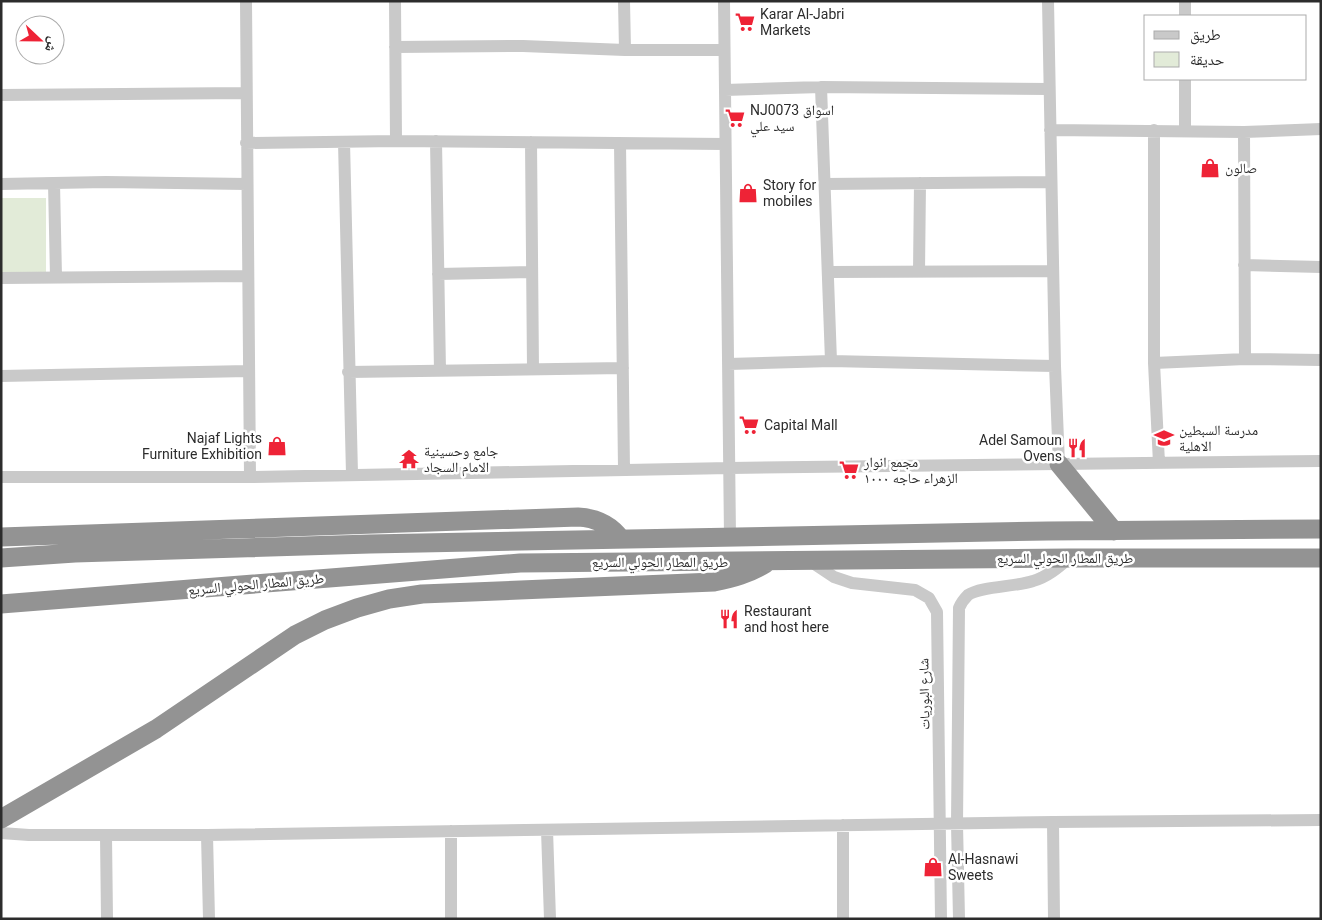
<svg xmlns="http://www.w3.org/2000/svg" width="1322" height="920" font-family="Roboto,'Noto Naskh Arabic',sans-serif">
	<rect width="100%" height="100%" fill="#fff"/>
	<path fill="#e2ebd8" d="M 1,198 L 46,198 L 46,275 L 1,275 Z"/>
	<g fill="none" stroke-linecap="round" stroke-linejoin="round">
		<path stroke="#c9c9c9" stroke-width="12" d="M 246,1 L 250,477
			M 395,1 L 396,141
			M 624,1 L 625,50
			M 724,1 L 730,537
			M 1048,1 L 1055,366 L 1059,464
			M 1185,16 L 1185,1
			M 395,47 L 523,46 L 625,50 L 724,50
			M 821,87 L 831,361
			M 725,90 L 821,87 L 1049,89
			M 1,95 L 246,93
			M 1050,130 L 1244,132 L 1321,129
			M 1154,130 L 1154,363 L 1159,463
			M 1185,131 L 1185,79
			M 1244,132 L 1245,359
			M 436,141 L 440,371
			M 344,142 L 352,474
			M 531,142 L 533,369
			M 246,143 L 396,141 L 725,144
			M 620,143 L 624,469
			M 54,183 L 56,277
			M 1,184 L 106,182 L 247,184
			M 825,184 L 1051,182
			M 1244,265 L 1321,267
			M 829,272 L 1053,271
			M 919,272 L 920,183
			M 438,274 L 532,272
			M 1,278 L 247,276
			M 1154,363 L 1245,359 L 1321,360
			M 728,364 L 831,361 L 1055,366
			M 348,372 L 623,368
			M 1,376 L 248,371
			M 1,477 L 250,477 L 730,468 L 1321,461
			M 810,561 L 834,577 L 852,583 L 915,590 L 929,598 L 937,612 L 941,919
			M 1053,822 L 1054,919
			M 547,830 L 550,919
			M 1,833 L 29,835 L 207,835 L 1053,822 L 1321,820
			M 207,835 L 209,919
			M 106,836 L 107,919
			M 451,919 L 451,831
			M 843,919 L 843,825
			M 959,919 L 957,824 L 959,608 C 961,603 964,599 968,595 C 981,586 1016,587 1033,581 C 1047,577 1058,568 1069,558"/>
		<path stroke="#939393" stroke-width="19" d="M 1059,464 L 1114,531
			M 1,537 L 578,517 C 596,518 610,524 621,539
			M 1,558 L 75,553 L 370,544 L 1048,531 L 1321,529
			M 1,604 L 520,563 L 1069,558 L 1321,558
			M 1,819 L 156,729 L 295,635 L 325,620 L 357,608 L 389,599 L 422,594 L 714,582 C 733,578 749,574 765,564"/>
	</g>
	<defs>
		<symbol id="supermarket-bare" viewBox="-9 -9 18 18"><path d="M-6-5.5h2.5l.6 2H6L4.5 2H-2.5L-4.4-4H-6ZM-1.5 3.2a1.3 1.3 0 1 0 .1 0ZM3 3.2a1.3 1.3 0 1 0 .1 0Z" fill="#ee2336" stroke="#fff" stroke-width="2.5" paint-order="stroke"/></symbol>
		<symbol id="shop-bare" viewBox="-9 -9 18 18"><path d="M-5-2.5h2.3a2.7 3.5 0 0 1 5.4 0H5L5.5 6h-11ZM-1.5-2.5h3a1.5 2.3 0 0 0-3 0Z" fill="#ee2336" stroke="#fff" stroke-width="2.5" paint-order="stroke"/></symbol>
		<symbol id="school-bare" viewBox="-9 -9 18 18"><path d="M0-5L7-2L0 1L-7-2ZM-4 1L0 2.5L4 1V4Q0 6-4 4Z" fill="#ee2336" stroke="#fff" stroke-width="2.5" paint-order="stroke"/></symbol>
		<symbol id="restaurant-bare" viewBox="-9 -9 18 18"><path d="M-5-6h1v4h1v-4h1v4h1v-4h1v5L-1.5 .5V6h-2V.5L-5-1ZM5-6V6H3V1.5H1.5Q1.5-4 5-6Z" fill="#ee2336" stroke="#fff" stroke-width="2.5" paint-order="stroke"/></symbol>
		<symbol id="temple-bare" viewBox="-9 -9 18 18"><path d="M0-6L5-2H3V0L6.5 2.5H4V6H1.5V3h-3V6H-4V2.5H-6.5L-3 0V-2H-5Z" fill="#ee2336" stroke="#fff" stroke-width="2.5" paint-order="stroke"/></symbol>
	</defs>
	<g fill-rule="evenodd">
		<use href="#supermarket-bare" x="731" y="8" width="28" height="28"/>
		<use href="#supermarket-bare" x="721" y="104" width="28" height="28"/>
		<use href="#shop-bare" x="1196" y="154" width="28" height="28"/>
		<use href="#shop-bare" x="734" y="179" width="28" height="28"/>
		<use href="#supermarket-bare" x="735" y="411" width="28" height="28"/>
		<use href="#school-bare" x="1150" y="424" width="28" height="28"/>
		<use href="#shop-bare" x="263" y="432" width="28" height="28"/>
		<use href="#restaurant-bare" x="1063" y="434" width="28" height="28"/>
		<use href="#temple-bare" x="395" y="445" width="28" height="28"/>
		<use href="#supermarket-bare" x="835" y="456" width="28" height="28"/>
		<use href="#restaurant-bare" x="715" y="605" width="28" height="28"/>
		<use href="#shop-bare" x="919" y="853" width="28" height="28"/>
	</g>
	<g text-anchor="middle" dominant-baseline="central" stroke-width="5" stroke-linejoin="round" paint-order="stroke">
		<g font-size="14" fill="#2c2c2c" stroke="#fff" text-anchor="start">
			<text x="760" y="14">Karar Al-Jabri<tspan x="760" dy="16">Markets</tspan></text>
			<text x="750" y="110">NJ0073 اسواق<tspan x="750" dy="16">سيد علي</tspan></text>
			<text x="1225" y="168">صالون</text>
			<text x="763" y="185">Story for<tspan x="763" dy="16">mobiles</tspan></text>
			<text x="764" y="425">Capital Mall</text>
			<text x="1179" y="430">مدرسة السبطين<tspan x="1179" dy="16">الاهلية</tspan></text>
			<text x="262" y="438" text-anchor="end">Najaf Lights<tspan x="262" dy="16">Furniture Exhibition</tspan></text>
			<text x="1062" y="440" text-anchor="end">Adel Samoun<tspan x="1062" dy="16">Ovens</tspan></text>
			<text x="424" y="451">جامع وحسينية<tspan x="424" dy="16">الامام السجاد</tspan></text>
			<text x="864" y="462">مجمع انوار<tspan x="864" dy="16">الزهراء حاجه ١٠٠٠</tspan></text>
			<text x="744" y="611">Restaurant<tspan x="744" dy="16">and host here</tspan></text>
			<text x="948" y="859">Al-Hasnawi<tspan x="948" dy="16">Sweets</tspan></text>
		</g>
		<g font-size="14" fill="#2c2c2c" stroke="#fff">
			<text x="1065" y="558">طريق المطار الحولي السريع</text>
			<text x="660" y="562">طريق المطار الحولي السريع</text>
			<text transform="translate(256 584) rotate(-5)">طريق المطار الحولي السريع</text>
			<text transform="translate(924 694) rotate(-91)">شارع البوريات</text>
		</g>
	</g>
	<rect width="1322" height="920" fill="none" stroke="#2c2c2c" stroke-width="5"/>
	<rect x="1144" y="15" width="162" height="65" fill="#ffffff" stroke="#ababab"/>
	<rect x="1154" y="31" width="25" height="8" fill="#c9c9c9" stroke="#ababab"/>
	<text x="1190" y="40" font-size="15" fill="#2c2c2c">طريق</text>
	<rect x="1154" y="52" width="25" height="15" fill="#e2ebd8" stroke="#ababab"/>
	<text x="1190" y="65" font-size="15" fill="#2c2c2c">حديقة</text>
	<g transform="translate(40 40) rotate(112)"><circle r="24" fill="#ffffff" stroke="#ababab"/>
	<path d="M0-4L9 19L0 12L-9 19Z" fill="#ee2336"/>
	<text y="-8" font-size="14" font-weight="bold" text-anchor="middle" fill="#2c2c2c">ش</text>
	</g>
</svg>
